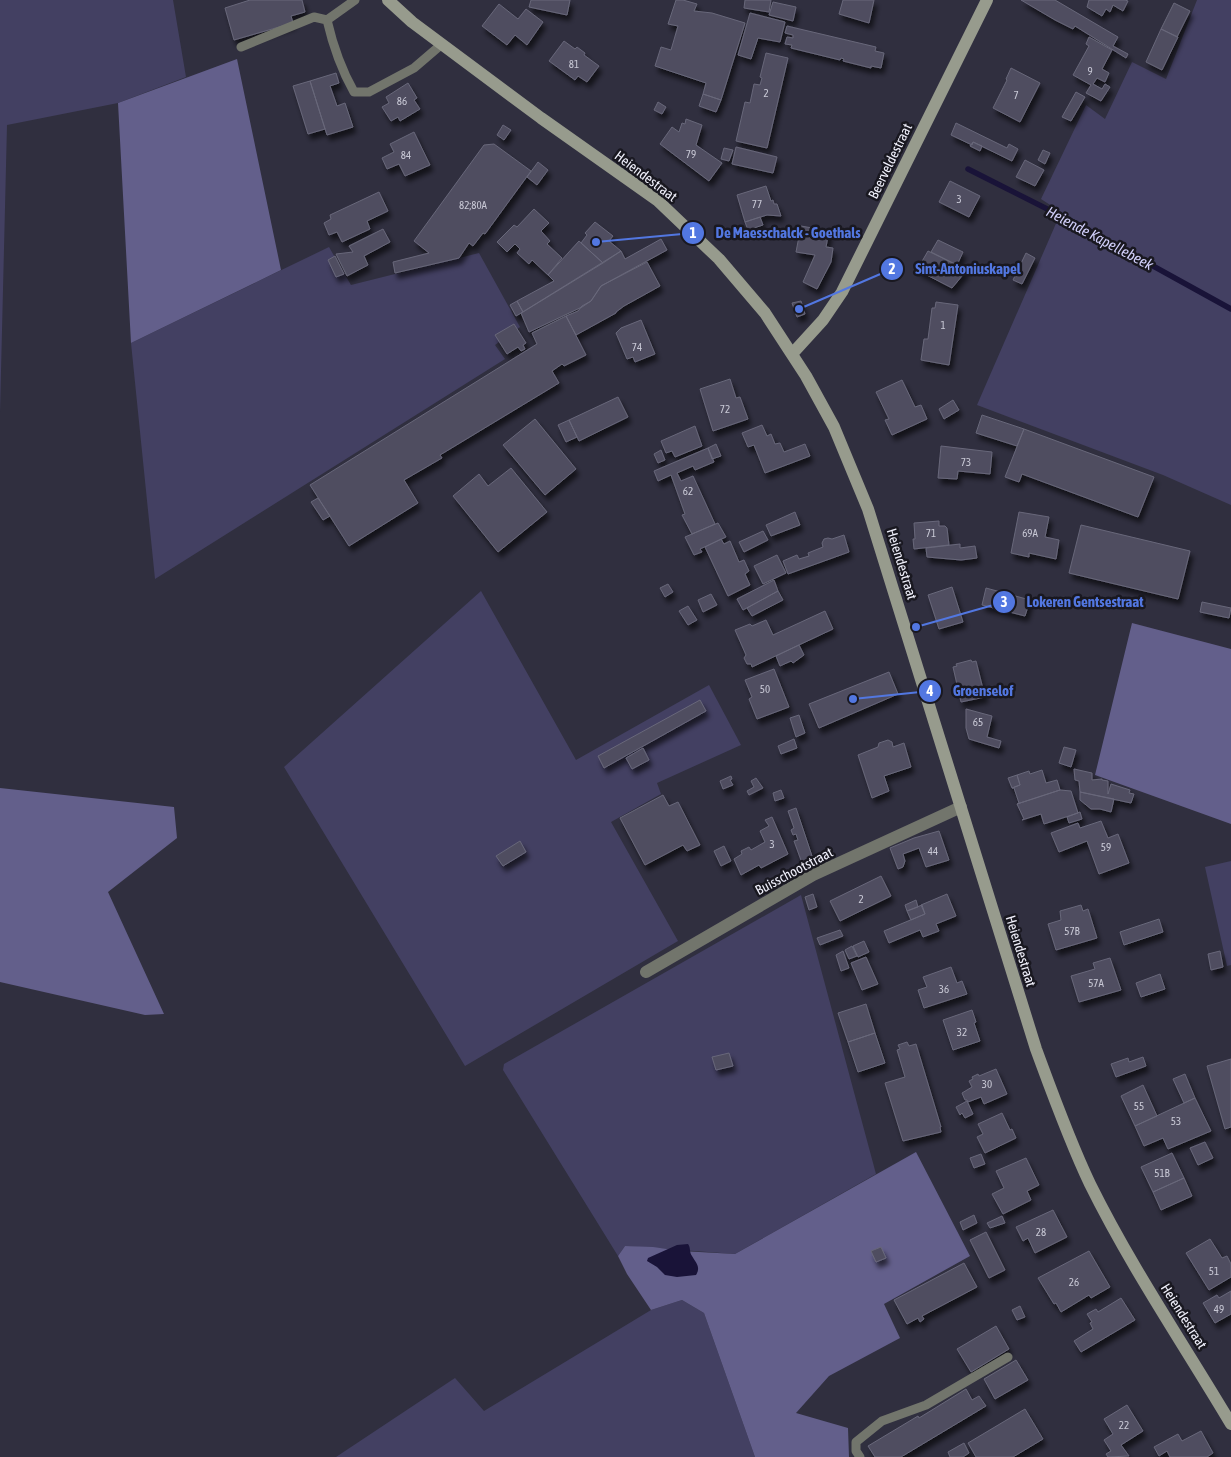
<svg xmlns="http://www.w3.org/2000/svg" width="1231" height="1457" font-family="'Asap Condensed',sans-serif">
	<defs>
		<filter id="shadow"><feDropShadow dx="3" dy="5.5" stdDeviation="2.5" flood-color="#0009"/></filter>
	</defs>
	<rect width="100%" height="100%" fill="#302f3f"/>
	<path fill="#434062" d="M 0,0 L 173,0 L 186,77 L 118,103 L 7,125 L 0,413 Z
		M 1197,0 L 1231,0 L 1231,505 L 1163,475 L 977,405 L 1061,212 L 1041,199 L 1086,105 L 1105,119 L 1132,62 L 1166,79 Z
		M 329,247 L 351,285 L 479,253 L 520,327 L 495,345 L 505,359 L 155,579 L 131,343 Z
		M 481,591 L 576,760 L 709,685 L 741,745 L 657,783 L 661,794 L 611,822 L 678,941 L 465,1066 L 284,767 Z
		M 1231,861 L 1231,965 L 1227,966 L 1205,867 Z
		M 801,895 L 876,1174 L 735,1254 L 625,1246 L 618,1256 L 503,1070 L 504,1064 Z
		M 682,1300 L 704,1313 L 755,1457 L 336,1457 L 455,1378 L 484,1411 L 651,1310 Z"/>
	<path fill="#635f8b" d="M 237,59 L 281,270 L 131,343 L 118,103 Z
		M 1132,623 L 1231,649 L 1231,824 L 1095,775 Z
		M 0,788 L 174,807 L 177,838 L 108,892 L 164,1014 L 145,1015 L 0,982 Z
		M 916,1152 L 970,1256 L 884,1304 L 900,1338 L 829,1376 L 796,1413 L 848,1428 L 849,1457 L 755,1457 L 704,1313 L 682,1300 L 651,1310 L 627,1274 L 618,1256 L 625,1246 L 653,1247 L 681,1251 L 735,1254 Z"/>
	<path fill="#191338" d="M 688,1244 C 691,1248 689,1252 692,1256 C 696,1263 701,1267 696,1275 L 677,1277 L 665,1275 L 657,1267 L 647,1261 L 648,1258 L 677,1245 Z"/>
	<g fill="none" stroke-linecap="round" stroke-linejoin="round">
		<path stroke="#191338" stroke-width="5.5" d="M 968,169 L 1077,224 L 1231,309"/>
	</g>
	<path fill="#4f4e60" stroke="#68677a" filter="url(#shadow)" d="M 250,0 L 302,0 L 305,12 L 291,16 L 293,23 L 234,40 L 225,8 Z
		M 531,0 L 570,0 L 567,15 L 529,7 Z
		M 676,0 L 683,0 L 697,4 L 694,11 L 712,13 L 745,23 L 721,100 L 703,94 L 706,83 L 655,66 L 661,47 L 671,50 L 678,26 L 668,24 Z
		M 745,0 L 771,0 L 769,12 L 744,8 Z
		M 843,0 L 874,0 L 869,23 L 839,14 Z
		M 1021,0 L 1055,0 L 1118,37 L 1113,46 L 1128,54 L 1126,58 L 1075,26 L 1073,29 L 1055,20 Z
		M 1089,0 L 1125,0 L 1128,1 L 1123,11 L 1113,5 L 1110,12 L 1106,9 L 1102,16 L 1087,7 Z
		M 773,2 L 796,7 L 793,21 L 769,15 Z
		M 1174,3 L 1190,11 L 1177,37 L 1161,29 Z
		M 499,4 L 518,19 L 526,9 L 543,22 L 527,45 L 515,35 L 507,45 L 482,26 Z
		M 750,13 L 785,22 L 780,42 L 758,38 L 751,59 L 738,55 Z
		M 787,26 L 876,47 L 875,51 L 884,53 L 881,68 L 871,66 L 871,68 L 843,61 L 844,59 L 841,58 L 840,60 L 791,48 L 792,45 L 785,44 L 787,37 L 793,38 L 793,35 L 785,33 Z
		M 1161,29 L 1178,37 L 1162,70 L 1146,62 Z
		M 1089,37 L 1112,50 L 1102,69 L 1109,73 L 1105,82 L 1097,78 L 1093,84 L 1102,89 L 1105,84 L 1110,87 L 1101,101 L 1086,93 L 1091,85 L 1073,75 L 1089,46 L 1086,44 Z
		M 564,41 L 575,49 L 577,47 L 585,53 L 584,55 L 599,66 L 587,82 L 578,76 L 575,80 L 549,61 Z
		M 766,53 L 788,58 L 767,148 L 736,141 L 745,102 L 750,103 L 754,84 L 760,85 L 762,78 L 760,77 Z
		M 1011,68 L 1040,83 L 1020,122 L 993,108 L 1007,80 L 1006,79 Z
		M 336,73 L 339,83 L 330,86 L 337,106 L 345,103 L 353,127 L 327,135 L 310,81 Z
		M 310,81 L 325,129 L 308,134 L 293,86 Z
		M 408,83 L 417,98 L 414,100 L 420,109 L 400,121 L 398,117 L 391,121 L 382,107 L 389,103 L 386,97 Z
		M 1076,92 L 1085,97 L 1071,121 L 1062,117 Z
		M 703,94 L 721,100 L 716,112 L 699,106 Z
		M 658,102 L 666,107 L 662,114 L 654,110 Z
		M 686,119 L 702,125 L 696,145 L 722,163 L 709,181 L 660,144 L 672,127 L 679,132 L 682,123 L 685,124 Z
		M 956,123 L 1007,148 L 1009,144 L 1018,149 L 1012,161 L 973,142 L 972,145 L 951,135 Z
		M 503,125 L 511,130 L 504,140 L 497,135 Z
		M 414,132 L 430,165 L 405,176 L 399,164 L 387,169 L 382,158 L 394,152 L 390,144 Z
		M 973,142 L 982,146 L 980,151 L 970,146 Z
		M 494,144 L 531,171 L 485,234 L 483,233 L 473,246 L 469,243 L 459,258 L 395,273 L 393,262 L 429,253 L 414,241 L 484,145 Z
		M 736,147 L 777,157 L 773,173 L 732,164 Z
		M 724,148 L 733,150 L 729,161 L 721,159 Z
		M 1043,150 L 1050,153 L 1045,164 L 1038,160 Z
		M 1025,160 L 1044,170 L 1035,186 L 1016,177 Z
		M 538,162 L 548,170 L 537,185 L 527,177 Z
		M 950,181 L 980,196 L 969,217 L 939,202 Z
		M 766,186 L 771,201 L 773,200 L 774,204 L 777,204 L 781,216 L 767,215 L 745,222 L 737,195 Z
		M 379,192 L 388,211 L 367,221 L 370,229 L 342,242 L 337,232 L 329,235 L 324,223 L 331,219 L 330,215 Z
		M 534,209 L 549,223 L 541,231 L 550,241 L 547,244 L 562,258 L 548,275 L 532,260 L 529,264 L 517,253 L 520,249 L 515,244 L 507,252 L 497,242 L 514,225 L 517,227 Z
		M 760,217 L 763,225 L 748,230 L 745,222 Z
		M 595,222 L 613,236 L 609,241 L 621,251 L 603,263 L 581,243 L 587,235 L 585,233 Z
		M 801,226 L 829,231 L 826,247 L 833,248 L 831,262 L 817,289 L 803,282 L 815,255 L 796,252 Z
		M 383,229 L 390,242 L 364,256 L 368,265 L 347,276 L 336,254 L 353,252 L 349,246 Z
		M 661,239 L 667,250 L 601,286 L 591,301 L 582,307 L 529,332 L 521,313 L 621,251 L 625,259 Z
		M 938,240 L 963,252 L 957,265 L 931,252 Z
		M 579,241 L 603,263 L 523,312 L 517,301 L 554,281 L 548,275 Z
		M 928,251 L 967,270 L 952,288 L 917,270 Z
		M 1026,253 L 1035,258 L 1022,284 L 1013,280 Z
		M 335,256 L 344,274 L 336,277 L 328,260 Z
		M 647,262 L 660,286 L 624,306 L 616,312 L 616,313 L 576,335 L 566,316 L 578,311 L 582,306 L 591,301 L 601,286 Z
		M 517,301 L 523,312 L 516,316 L 510,305 Z
		M 801,301 L 805,314 L 797,317 L 792,303 Z
		M 936,302 L 958,305 L 949,365 L 921,360 L 924,339 L 928,339 L 932,308 L 935,308 Z
		M 566,316 L 586,355 L 564,366 L 562,364 L 552,371 L 559,383 L 440,455 L 442,458 L 404,480 L 418,503 L 349,546 L 310,485 L 537,344 L 532,333 Z
		M 641,320 L 655,354 L 635,362 L 633,357 L 627,359 L 616,333 L 621,328 Z
		M 514,324 L 526,343 L 523,345 L 525,349 L 521,351 L 518,347 L 507,354 L 495,335 Z
		M 730,379 L 736,398 L 740,397 L 748,419 L 713,431 L 700,389 Z
		M 902,380 L 915,407 L 921,405 L 927,419 L 892,435 L 885,420 L 889,419 L 876,392 Z
		M 618,397 L 628,417 L 579,441 L 569,420 Z
		M 953,400 L 959,410 L 944,419 L 939,409 Z
		M 982,415 L 1024,429 L 1017,446 L 976,433 Z
		M 535,419 L 576,469 L 545,495 L 503,445 Z
		M 569,420 L 577,437 L 566,442 L 558,425 Z
		M 762,425 L 767,436 L 771,434 L 775,444 L 780,443 L 784,452 L 805,444 L 810,456 L 765,473 L 754,445 L 748,447 L 742,433 Z
		M 695,426 L 702,446 L 675,457 L 672,451 L 666,453 L 661,441 Z
		M 1024,429 L 1154,477 L 1138,517 L 1022,474 L 1019,482 L 1005,477 Z
		M 716,444 L 721,456 L 712,459 L 708,448 Z
		M 941,446 L 992,452 L 990,474 L 958,471 L 957,479 L 938,478 Z
		M 708,448 L 714,462 L 695,470 L 693,466 L 677,473 L 681,481 L 693,476 L 715,524 L 692,534 L 682,515 L 685,514 L 671,475 L 658,481 L 654,471 Z
		M 661,450 L 665,460 L 658,463 L 654,454 Z
		M 511,468 L 547,512 L 498,552 L 453,496 L 479,474 L 488,486 Z
		M 318,498 L 330,516 L 323,520 L 311,502 Z
		M 795,512 L 800,525 L 771,536 L 766,525 Z
		M 1019,512 L 1049,517 L 1045,537 L 1059,540 L 1056,559 L 1029,553 L 1029,557 L 1011,553 Z
		M 939,521 L 939,526 L 945,526 L 947,528 L 949,545 L 914,549 L 913,539 L 915,539 L 914,523 Z
		M 718,523 L 726,537 L 700,549 L 702,552 L 694,555 L 685,537 Z
		M 1081,525 L 1190,551 L 1178,599 L 1069,573 Z
		M 763,531 L 768,540 L 744,552 L 739,542 Z
		M 844,535 L 849,552 L 788,574 L 783,561 L 797,555 L 799,559 L 809,556 L 808,553 L 823,547 L 822,543 L 824,539 L 828,538 L 832,539 Z
		M 721,539 L 724,544 L 730,541 L 739,562 L 744,560 L 749,571 L 745,574 L 750,585 L 728,596 L 705,547 Z
		M 960,544 L 960,548 L 975,546 L 977,558 L 961,560 L 927,557 L 926,548 Z
		M 777,555 L 786,573 L 763,584 L 754,566 Z
		M 774,580 L 778,591 L 743,610 L 737,599 Z
		M 668,584 L 673,592 L 665,597 L 660,588 Z
		M 952,587 L 963,622 L 939,629 L 928,595 Z
		M 986,588 L 1030,600 L 1025,616 L 982,605 Z
		M 778,591 L 783,600 L 752,616 L 747,608 Z
		M 711,594 L 717,605 L 703,612 L 698,600 Z
		M 1202,602 L 1231,608 L 1229,618 L 1200,612 Z
		M 688,606 L 697,620 L 688,625 L 679,611 Z
		M 825,611 L 833,629 L 752,667 L 751,664 L 747,664 L 744,658 L 746,655 L 735,630 L 750,624 L 752,626 L 766,620 L 773,635 Z
		M 799,645 L 804,655 L 793,663 L 791,661 L 780,666 L 776,656 Z
		M 971,660 L 972,662 L 976,661 L 985,697 L 961,702 L 953,667 L 957,666 L 956,664 Z
		M 774,669 L 789,707 L 757,719 L 749,699 L 752,697 L 745,680 Z
		M 889,672 L 898,694 L 819,728 L 809,704 Z
		M 700,700 L 706,711 L 604,768 L 598,756 Z
		M 966,709 L 992,716 L 987,737 L 1001,741 L 999,748 L 969,739 L 966,728 Z
		M 799,715 L 805,733 L 796,737 L 790,718 Z
		M 794,739 L 797,748 L 781,754 L 778,746 Z
		M 888,740 L 892,742 L 893,747 L 904,743 L 911,767 L 884,776 L 889,791 L 872,798 L 858,755 L 878,747 L 879,743 Z
		M 1064,747 L 1076,750 L 1071,767 L 1059,763 Z
		M 643,748 L 649,760 L 632,769 L 626,758 Z
		M 1074,769 L 1092,773 L 1092,780 L 1102,779 L 1102,780 L 1108,781 L 1108,794 L 1111,784 L 1130,790 L 1129,793 L 1134,794 L 1131,803 L 1080,792 L 1079,781 L 1075,780 Z
		M 1042,770 L 1046,783 L 1057,780 L 1060,790 L 1017,804 L 1019,803 L 1014,788 L 1012,788 L 1020,785 L 1017,775 L 1029,771 L 1030,774 Z
		M 1017,775 L 1020,785 L 1012,788 L 1008,778 Z
		M 731,776 L 732,779 L 730,780 L 733,785 L 723,789 L 720,781 Z
		M 756,778 L 763,788 L 749,795 L 747,791 L 754,787 L 751,781 Z
		M 781,790 L 784,798 L 775,801 L 773,793 Z
		M 1060,790 L 1071,791 L 1078,813 L 1044,824 L 1041,814 L 1022,820 L 1024,819 L 1017,804 Z
		M 1080,792 L 1114,799 L 1111,812 L 1100,809 L 1091,809 L 1080,800 Z
		M 663,795 L 669,806 L 678,802 L 700,845 L 687,851 L 683,845 L 645,865 L 620,818 Z
		M 796,808 L 813,859 L 802,863 L 794,841 L 798,840 L 796,834 L 793,835 L 791,830 L 794,828 L 788,811 Z
		M 1080,812 L 1082,819 L 1069,823 L 1067,817 Z
		M 772,817 L 788,854 L 761,868 L 759,865 L 741,875 L 734,859 L 742,854 L 741,851 L 749,847 L 751,850 L 765,842 L 760,831 L 769,826 L 765,820 Z
		M 1101,821 L 1108,838 L 1118,834 L 1129,863 L 1099,874 L 1087,841 L 1059,852 L 1051,833 L 1078,823 L 1080,828 Z
		M 939,831 L 949,860 L 926,867 L 919,848 L 903,854 L 905,861 L 903,867 L 898,869 L 890,848 L 914,838 Z
		M 520,841 L 526,852 L 503,866 L 496,856 Z
		M 724,846 L 731,861 L 721,866 L 714,851 Z
		M 881,876 L 891,896 L 840,921 L 830,901 Z
		M 813,894 L 817,907 L 809,910 L 805,897 Z
		M 947,894 L 956,916 L 936,924 L 939,931 L 923,937 L 920,930 L 889,943 L 884,931 L 925,914 L 921,905 Z
		M 916,900 L 918,907 L 907,911 L 905,905 Z
		M 922,905 L 925,914 L 911,920 L 907,911 Z
		M 1081,905 L 1083,911 L 1088,909 L 1097,938 L 1056,950 L 1048,924 L 1061,920 L 1060,911 Z
		M 1159,919 L 1163,932 L 1124,945 L 1120,932 Z
		M 840,930 L 843,936 L 820,945 L 817,938 Z
		M 864,941 L 869,952 L 858,957 L 853,946 Z
		M 852,946 L 857,956 L 849,959 L 845,950 Z
		M 843,951 L 849,968 L 841,971 L 836,955 Z
		M 1220,951 L 1223,967 L 1211,970 L 1208,954 Z
		M 866,957 L 878,984 L 862,990 L 851,963 Z
		M 1110,958 L 1121,990 L 1079,1002 L 1071,976 L 1095,969 L 1093,963 Z
		M 951,967 L 957,983 L 962,981 L 967,994 L 924,1008 L 918,990 L 927,987 L 923,977 Z
		M 1160,974 L 1165,989 L 1141,997 L 1136,983 Z
		M 866,1004 L 875,1033 L 848,1042 L 838,1013 Z
		M 972,1010 L 976,1022 L 974,1023 L 980,1041 L 953,1050 L 943,1020 Z
		M 875,1033 L 885,1063 L 858,1072 L 848,1042 Z
		M 907,1042 L 909,1046 L 916,1044 L 941,1127 L 940,1127 L 941,1132 L 903,1141 L 885,1083 L 905,1077 L 897,1050 L 900,1049 L 898,1045 Z
		M 729,1053 L 733,1066 L 716,1070 L 712,1057 Z
		M 1143,1057 L 1146,1066 L 1116,1077 L 1111,1064 L 1128,1058 L 1129,1062 Z
		M 1231,1059 L 1231,1127 L 1225,1129 L 1207,1066 Z
		M 996,1069 L 1007,1094 L 984,1104 L 981,1097 L 968,1102 L 967,1100 L 965,1100 L 962,1093 L 972,1087 L 969,1081 L 973,1079 L 972,1077 L 978,1074 L 979,1076 Z
		M 1185,1074 L 1195,1098 L 1184,1103 L 1173,1079 Z
		M 1143,1085 L 1157,1116 L 1135,1126 L 1121,1096 Z
		M 1195,1098 L 1211,1131 L 1168,1149 L 1163,1138 L 1144,1146 L 1135,1126 Z
		M 967,1101 L 973,1114 L 965,1118 L 962,1113 L 960,1115 L 956,1107 Z
		M 1002,1113 L 1010,1130 L 1012,1129 L 1016,1138 L 985,1153 L 977,1137 L 983,1134 L 978,1124 Z
		M 1205,1142 L 1213,1158 L 1198,1165 L 1190,1148 Z
		M 1172,1153 L 1184,1178 L 1153,1192 L 1141,1167 Z
		M 981,1154 L 985,1164 L 974,1168 L 970,1158 Z
		M 1026,1158 L 1039,1185 L 1027,1191 L 1031,1200 L 1003,1214 L 992,1194 L 1004,1188 L 996,1171 Z
		M 1184,1178 L 1192,1196 L 1161,1210 L 1153,1192 Z
		M 1053,1210 L 1067,1237 L 1035,1253 L 1028,1238 L 1023,1241 L 1016,1227 Z
		M 974,1215 L 977,1223 L 963,1230 L 960,1222 Z
		M 1002,1216 L 1005,1223 L 990,1228 L 987,1223 Z
		M 986,1232 L 1005,1270 L 989,1278 L 970,1240 Z
		M 1210,1239 L 1222,1258 L 1227,1256 L 1231,1264 L 1231,1277 L 1209,1290 L 1186,1253 Z
		M 881,1247 L 886,1258 L 876,1262 L 871,1251 Z
		M 1089,1251 L 1110,1287 L 1091,1298 L 1089,1295 L 1061,1312 L 1056,1303 L 1054,1304 L 1038,1278 Z
		M 964,1263 L 977,1287 L 922,1316 L 924,1319 L 920,1322 L 918,1318 L 907,1324 L 894,1300 Z
		M 1231,1291 L 1231,1314 L 1215,1323 L 1203,1303 L 1217,1295 L 1219,1298 Z
		M 1121,1298 L 1135,1320 L 1081,1352 L 1074,1341 L 1093,1329 L 1090,1323 L 1092,1322 L 1087,1314 L 1096,1309 L 1098,1312 Z
		M 1020,1306 L 1025,1317 L 1017,1320 L 1012,1310 Z
		M 996,1326 L 1009,1349 L 971,1372 L 957,1349 Z
		M 1016,1360 L 1028,1380 L 995,1399 L 984,1379 Z
		M 966,1389 L 972,1400 L 979,1396 L 986,1406 L 901,1457 L 875,1457 L 868,1446 L 918,1416 L 919,1418 Z
		M 1127,1405 L 1143,1431 L 1121,1445 L 1129,1456 L 1108,1457 L 1106,1454 L 1111,1451 L 1104,1440 L 1113,1434 L 1104,1419 Z
		M 1025,1409 L 1043,1439 L 1013,1457 L 976,1457 L 968,1443 Z
		M 1201,1431 L 1213,1453 L 1207,1457 L 1170,1457 L 1167,1451 L 1159,1456 L 1154,1447 L 1178,1434 L 1182,1441 Z
		M 964,1443 L 969,1453 L 963,1457 L 950,1457 L 948,1452 Z"/>
	<g fill="none" stroke-linecap="round" stroke-linejoin="round">
		<path stroke="#72756c" stroke-width="9" d="M 355,0 L 327,20 C 333,46 341,69 354,92 L 369,92 L 414,68 L 442,44
			M 241,47 L 314,17 L 327,20
			M 860,1457 L 856,1451 L 856,1442 L 882,1421 L 926,1405 L 1008,1357"/>
		<path stroke="#72756c" stroke-width="12" d="M 646,972 L 813,875 L 961,807"/>
		<path stroke="#979b8d" stroke-width="12" d="M 388,0 L 412,22 L 541,118 L 657,200 L 719,259 L 765,313 L 806,376 L 834,427 L 868,509 L 1036,1049 C 1053,1095 1069,1140 1090,1184 C 1131,1267 1184,1345 1231,1424
			M 792,354 L 823,320 L 842,292 L 987,0"/>
	</g>
	<g text-anchor="middle" dominant-baseline="central" stroke-width="5" stroke-linejoin="round" paint-order="stroke">
		<g font-size="11" fill="#c8c8d5">
			<text x="574" y="64">81</text>
			<text x="1090" y="71">9</text>
			<text x="766" y="93">2</text>
			<text x="1016" y="95">7</text>
			<text x="402" y="101">86</text>
			<text x="691" y="154">79</text>
			<text x="406" y="155">84</text>
			<text x="959" y="199">3</text>
			<text x="757" y="204">77</text>
			<text x="473" y="205">82;80A</text>
			<text x="943" y="325">1</text>
			<text x="637" y="347">74</text>
			<text x="725" y="409">72</text>
			<text x="966" y="462">73</text>
			<text x="688" y="491">62</text>
			<text x="931" y="533">71</text>
			<text x="1030" y="533">69A</text>
			<text x="765" y="689">50</text>
			<text x="978" y="722">65</text>
			<text x="772" y="844">3</text>
			<text x="1106" y="847">59</text>
			<text x="933" y="851">44</text>
			<text x="861" y="899">2</text>
			<text x="1072" y="931">57B</text>
			<text x="1096" y="983">57A</text>
			<text x="944" y="989">36</text>
			<text x="962" y="1032">32</text>
			<text x="987" y="1084">30</text>
			<text x="1139" y="1106">55</text>
			<text x="1176" y="1121">53</text>
			<text x="1162" y="1173">51B</text>
			<text x="1041" y="1232">28</text>
			<text x="1214" y="1271">51</text>
			<text x="1074" y="1282">26</text>
			<text x="1219" y="1309">49</text>
			<text x="1124" y="1425">22</text>
		</g>
		<g font-size="14" fill="#f1f1fc" stroke="#191820">
			<text transform="translate(890 161) rotate(-64)">Beerveldestraat</text>
			<text transform="translate(646 176) rotate(37)">Heiendestraat</text>
			<text transform="translate(902 564) rotate(73)">Heiendestraat</text>
			<text transform="translate(794 871) rotate(-28)">Buisschootstraat</text>
			<text transform="translate(1021 951) rotate(73)">Heiendestraat</text>
			<text transform="translate(1184 1316) rotate(58)">Heiendestraat</text>
		</g>
		<g font-size="15" font-style="italic" fill="#d2d0fb" stroke="#191820">
			<text transform="translate(1100 238) rotate(28)">Heiende Kapellebeek</text>
		</g>
	</g>
	<path fill="none" stroke="#5277e1" stroke-width="2" d="M596 242L693 233M799 309L892 269M916 627L1004 602M853 699L930 691"/>
	<g fill="#5277e1" stroke="#191820" stroke-width="2">
		<circle cx="596" cy="242" r="5"/>
		<circle cx="799" cy="309" r="5"/>
		<circle cx="916" cy="627" r="5"/>
		<circle cx="853" cy="699" r="5"/>
		<circle cx="693" cy="233" r="12"/>
		<circle cx="892" cy="269" r="12"/>
		<circle cx="1004" cy="602" r="12"/>
		<circle cx="930" cy="691" r="12"/>
	</g>
	<g font-size="15" text-anchor="middle" font-weight="bold" fill="#fff">
		<text x="693" y="238">1</text>
		<text x="892" y="274">2</text>
		<text x="1004" y="607">3</text>
		<text x="930" y="696">4</text>
	</g>
	<g font-size="15" text-anchor="middle" font-weight="bold" fill="#5277e1" stroke="#191820" stroke-width="5" stroke-linejoin="round" paint-order="stroke">
		<text x="788" y="238">De Maesschalck - Goethals</text>
		<text x="968" y="274">Sint-Antoniuskapel</text>
		<text x="1085" y="607">Lokeren Gentsestraat</text>
		<text x="983" y="696">Groenselof</text>
	</g>
</svg>
